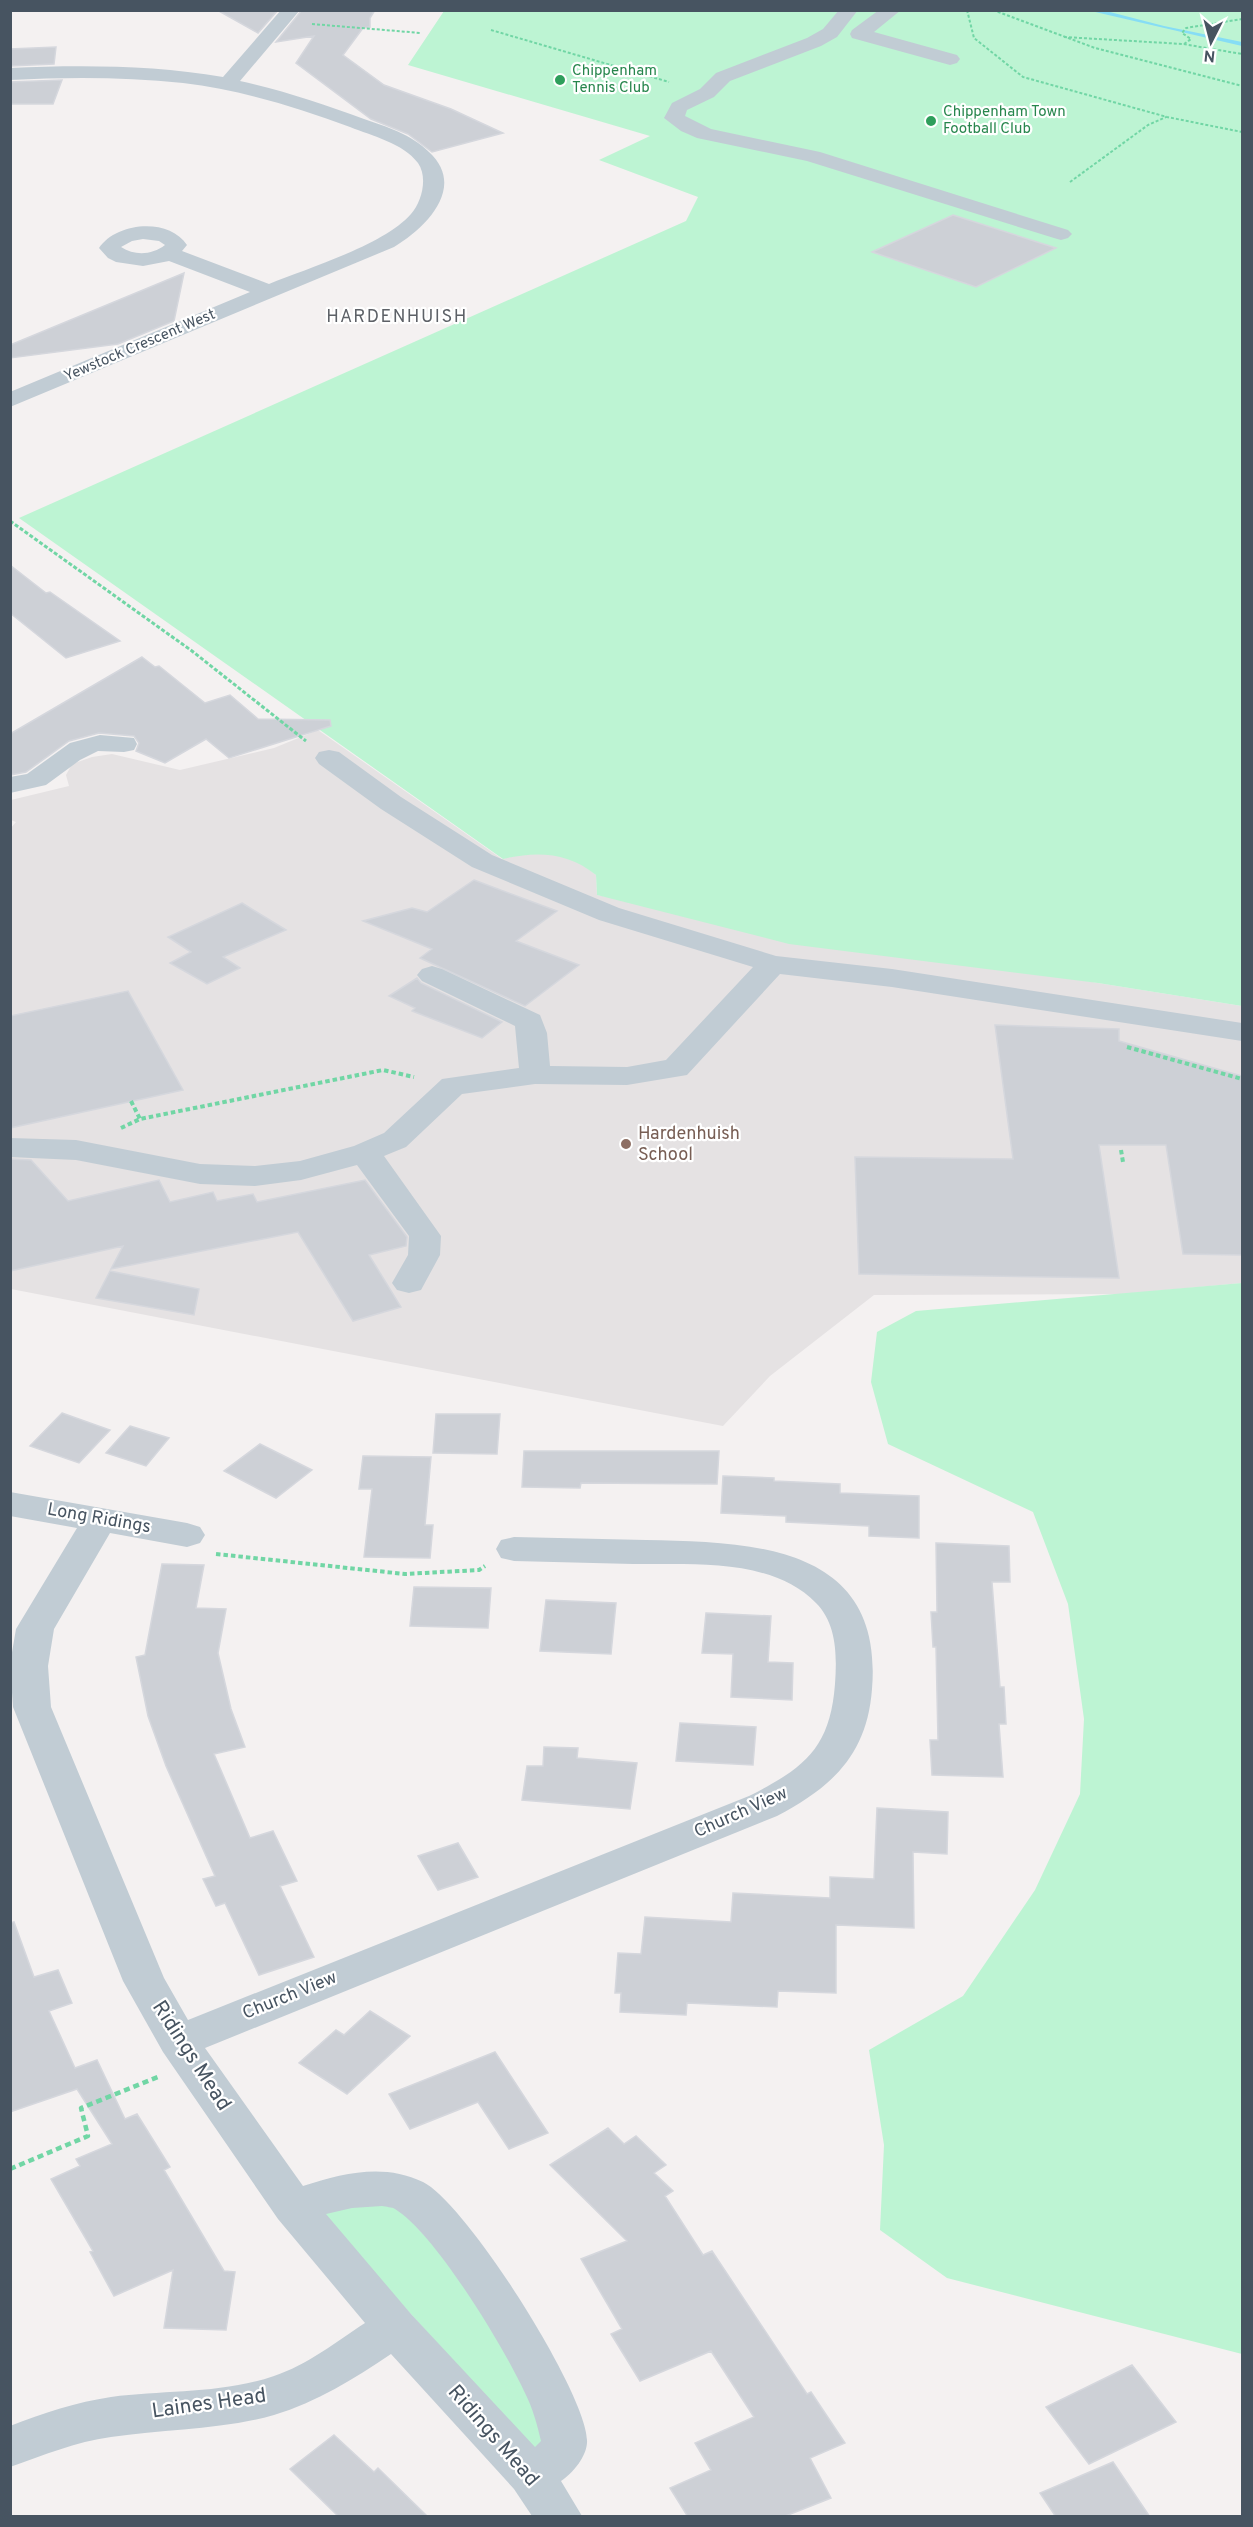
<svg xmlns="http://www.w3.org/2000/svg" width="1253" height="2527" font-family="Overpass,sans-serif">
	<rect width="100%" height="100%" fill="#f4f1f1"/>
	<path fill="#e5e2e3" d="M 318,730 L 502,859 L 523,854 L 554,854 L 583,864 L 596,875 L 597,895 L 1098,983 L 1242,1006 L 1242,1283 L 1123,1294 L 874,1295 L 770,1376 L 723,1426 L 11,1289 L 10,829 L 16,822 L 11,820 L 11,800 L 69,786 L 66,775 L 72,764 L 92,757 L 112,754 L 180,770 L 274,748 Z"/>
	<path fill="#bdf4d3" d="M 444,11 L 1242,11 L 1242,1006 L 1098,983 L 789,944 L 597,895 L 596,875 C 568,852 536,851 503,859 L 19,518 L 686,221 L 698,197 L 599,160 L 650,136 L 408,65 Z
		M 1242,1283 L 1242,2354 L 947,2278 L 880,2230 L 884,2145 L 869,2050 L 963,1996 L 1035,1890 L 1080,1794 L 1084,1719 L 1068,1604 L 1033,1512 L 888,1444 L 871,1382 L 877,1332 L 916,1311 Z
		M 390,2198 L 481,2297 L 553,2443 L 532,2448 L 324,2218 L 326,2209 Z"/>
	<path fill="#86ddf5" d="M 1091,11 L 1106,11 L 1164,26 L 1242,42 L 1242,46 Z"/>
	<path fill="#cdd0d6" stroke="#d5d7dd" stroke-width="1.5" d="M 217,10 L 278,10 L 258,33 Z
		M 302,10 L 375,10 L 370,18 L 370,27 L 363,28 L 343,55 L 384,85 L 451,109 L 503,133 L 432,152 L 408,134 L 371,119 L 296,63 L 314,36 L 276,42 Z
		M 56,47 L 54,64 L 10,66 L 10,49 Z
		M 62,80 L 53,104 L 10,104 L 10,82 Z
		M 953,215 L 1056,248 L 976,287 L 872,252 Z
		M 184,273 L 174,321 L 118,344 L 10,358 L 10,345 Z
		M 10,565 L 46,593 L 50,592 L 120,641 L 66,658 L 10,613 Z
		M 142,657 L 155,667 L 159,666 L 205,703 L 230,695 L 258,719 L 330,720 L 331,726 L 229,758 L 206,739 L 165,763 L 136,751 L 139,743 L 134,736 L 99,733 L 69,741 L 26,772 L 10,775 L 10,734 Z
		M 474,880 L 557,911 L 516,941 L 579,965 L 525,1006 L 420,958 L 432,949 L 363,921 L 412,908 L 427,912 Z
		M 242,903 L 286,930 L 223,957 L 240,968 L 207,984 L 170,963 L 191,952 L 168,937 Z
		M 417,978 L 421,983 L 502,1022 L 482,1038 L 412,1011 L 415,1008 L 389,996 Z
		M 128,991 L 183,1090 L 10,1128 L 10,1016 Z
		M 995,1025 L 1119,1029 L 1119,1041 L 1242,1076 L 1242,1255 L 1183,1254 L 1166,1145 L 1099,1145 L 1119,1278 L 859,1274 L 855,1157 L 1013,1159 Z
		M 10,1159 L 31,1160 L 68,1201 L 159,1180 L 170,1202 L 213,1192 L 217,1201 L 253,1194 L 257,1202 L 365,1180 L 407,1237 L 406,1246 L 369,1255 L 401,1307 L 353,1321 L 298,1232 L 111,1269 L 123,1246 L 10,1271 Z
		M 110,1271 L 199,1289 L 194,1315 L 96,1298 Z
		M 62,1413 L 110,1430 L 79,1463 L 30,1446 Z
		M 436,1414 L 500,1414 L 497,1454 L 433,1453 Z
		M 130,1426 L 169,1438 L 146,1466 L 106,1453 Z
		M 260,1444 L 312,1470 L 276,1498 L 224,1471 Z
		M 524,1451 L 719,1451 L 717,1484 L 581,1483 L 580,1488 L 522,1487 Z
		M 363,1456 L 431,1457 L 425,1525 L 433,1525 L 430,1558 L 364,1557 L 372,1489 L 359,1489 Z
		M 723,1476 L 774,1478 L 774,1481 L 840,1484 L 840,1493 L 919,1496 L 919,1538 L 869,1536 L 869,1526 L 786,1522 L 786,1516 L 721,1513 Z
		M 936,1543 L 1009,1546 L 1010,1582 L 992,1582 L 1000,1687 L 1004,1687 L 1006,1724 L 999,1724 L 1003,1777 L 932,1775 L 930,1740 L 938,1740 L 936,1647 L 933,1647 L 931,1612 L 937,1612 Z
		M 162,1564 L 204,1565 L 196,1608 L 226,1609 L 218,1653 L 231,1709 L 245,1747 L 214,1754 L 250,1838 L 273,1831 L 297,1881 L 280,1886 L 314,1957 L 259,1975 L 225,1903 L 216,1906 L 203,1879 L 215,1876 L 166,1766 L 148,1716 L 136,1657 L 145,1655 Z
		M 414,1587 L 491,1588 L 488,1628 L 410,1626 Z
		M 546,1600 L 616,1603 L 611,1654 L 540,1651 Z
		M 706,1613 L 771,1616 L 768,1662 L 793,1663 L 792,1700 L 731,1697 L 733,1654 L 702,1653 Z
		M 680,1723 L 756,1727 L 753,1765 L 676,1761 Z
		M 544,1747 L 578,1748 L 577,1758 L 637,1763 L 630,1809 L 522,1800 L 527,1766 L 543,1766 Z
		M 877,1808 L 948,1812 L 947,1854 L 913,1852 L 914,1928 L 836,1925 L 836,1993 L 778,1991 L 777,2007 L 687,2003 L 686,2015 L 620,2012 L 621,1993 L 615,1993 L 618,1953 L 641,1954 L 645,1917 L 731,1922 L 733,1893 L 830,1898 L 830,1877 L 874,1879 Z
		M 458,1843 L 478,1877 L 438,1890 L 418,1856 Z
		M 14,1922 L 34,1977 L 58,1970 L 72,2003 L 49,2011 L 75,2068 L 97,2060 L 125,2119 L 137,2114 L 170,2167 L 164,2170 L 224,2271 L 235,2272 L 226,2330 L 164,2328 L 173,2270 L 114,2296 L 90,2252 L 93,2251 L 51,2179 L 80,2166 L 76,2159 L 112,2144 L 77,2089 L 10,2112 L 10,1923 Z
		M 370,2011 L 410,2036 L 347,2094 L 299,2063 L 336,2030 L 344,2035 Z
		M 495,2052 L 548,2133 L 509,2149 L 478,2102 L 410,2129 L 389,2094 Z
		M 608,2128 L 624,2144 L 636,2136 L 666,2165 L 654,2173 L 673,2191 L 665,2196 L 703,2255 L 712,2251 L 807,2394 L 811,2392 L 845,2443 L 810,2458 L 831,2498 L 783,2517 L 688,2517 L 670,2488 L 711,2470 L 695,2443 L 754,2417 L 711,2351 L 640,2381 L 611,2334 L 622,2329 L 581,2259 L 627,2241 L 550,2165 Z
		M 1132,2365 L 1176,2422 L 1089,2464 L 1046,2407 Z
		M 334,2435 L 374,2472 L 378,2468 L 428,2517 L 339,2517 L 290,2469 Z
		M 1113,2462 L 1150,2517 L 1056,2517 L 1040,2493 Z"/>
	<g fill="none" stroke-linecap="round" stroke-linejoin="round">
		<path stroke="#71d6a5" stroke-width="2" stroke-dasharray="3 2" stroke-linecap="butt" d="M 967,10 L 974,38 L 1023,77 L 1167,117 L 1242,132
			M 993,10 L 1095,48 L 1242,86
			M 312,24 L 421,33
			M 491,30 L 669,82
			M 1064,37 L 1183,44 L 1242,54
			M 1184,44 L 1191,39 L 1182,33 L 1186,28 L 1242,19
			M 1070,182 L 1148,125 L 1166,117"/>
		<path stroke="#71d6a5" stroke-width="3" stroke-dasharray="4 2" stroke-linecap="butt" d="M 10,521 L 192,651 L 306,741"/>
		<path stroke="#71d6a5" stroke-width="4" stroke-dasharray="4.5 3" stroke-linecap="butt" d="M 1127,1047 L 1242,1079
			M 131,1101 L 140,1119
			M 121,1128 L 140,1119 L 383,1070 L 414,1077
			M 1121,1150 L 1123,1162
			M 216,1554 L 405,1574 L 479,1570 L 485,1566"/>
		<path stroke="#71d6a5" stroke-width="4.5" stroke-dasharray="6 4" stroke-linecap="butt" d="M 10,2169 L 88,2136 L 81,2108 L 158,2077"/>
		<path fill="#c1ccd4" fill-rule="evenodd" d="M 281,10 L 300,10 L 240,81 C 282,90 323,104 364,119 C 387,127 411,134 429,152 C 467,187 426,228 394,247 L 10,407 L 10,392 L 250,292 L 169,261 L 143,266 L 116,262 L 108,258 L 99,248 C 116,222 169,217 187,245 L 182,251 L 269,284 C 308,268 384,245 411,214 C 422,202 428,177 418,163 C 403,143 372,136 350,127 C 296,107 241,90 183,83 C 126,77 68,77 10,80 L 10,68 C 81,65 153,65 223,77 ZM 143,239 L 159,241 L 165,245 C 152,255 135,256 121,247 L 132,241 Z
			M 839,10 L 858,10 L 837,37 L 821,46 L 730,81 L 714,97 L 687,110 L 685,116 L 711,129 L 820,152 L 1068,230 L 1072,234 L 1068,238 L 1061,240 L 1054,238 L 807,161 L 697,138 L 681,131 L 664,118 L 672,103 L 700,89 L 716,73 L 807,38 L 823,29 Z
			M 879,10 L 901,10 L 874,32 L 957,55 L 960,59 L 957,63 L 950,65 L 852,38 L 850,34 L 852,30 Z
			M 100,735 L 134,738 L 137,744 L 134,750 L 124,752 L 98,751 L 80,760 L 46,785 L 10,793 L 10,777 L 27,774 L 70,743 Z
			M 329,750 L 339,752 L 401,797 L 492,855 L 619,908 L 776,956 L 892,969 L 1242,1023 L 1242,1041 L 892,987 L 780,974 L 687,1075 L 627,1085 L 535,1084 L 462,1094 L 406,1147 L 384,1156 L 441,1236 L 440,1255 L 421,1290 L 409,1293 L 397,1290 L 392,1283 L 408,1255 L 409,1236 L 357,1165 L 301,1180 L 255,1186 L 200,1184 L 76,1160 L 10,1157 L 10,1138 L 76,1140 L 200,1164 L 255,1166 L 300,1161 L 354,1146 L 384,1133 L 442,1079 L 519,1068 L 515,1026 L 422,981 L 417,975 L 422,969 L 432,966 L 442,969 L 540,1015 L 547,1033 L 550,1066 L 627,1067 L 666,1060 L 753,967 L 599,920 L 472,867 L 381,809 L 319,764 L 315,758 L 319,752 Z
			M 10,1492 L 187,1523 L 200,1527 L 205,1535 L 200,1543 L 187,1547 L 110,1533 L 54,1629 L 48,1666 L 51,1707 L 164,1978 L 188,2020 L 749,1796 C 804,1768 830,1749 835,1684 C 837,1656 837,1624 816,1603 C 771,1557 691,1565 633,1564 C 593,1563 554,1562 514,1561 L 501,1558 L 496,1549 L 501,1540 L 514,1537 C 558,1538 602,1539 646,1540 C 753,1542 884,1545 872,1689 C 867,1755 832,1787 777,1816 L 205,2048 L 303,2186 C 343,2173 384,2163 423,2182 C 466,2203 586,2392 587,2440 C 588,2455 573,2473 561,2481 L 582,2516 L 532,2516 L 514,2489 L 391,2354 C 354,2379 317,2402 274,2415 C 221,2430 165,2429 111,2437 C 75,2442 44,2455 10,2467 L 10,2426 C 43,2413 77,2402 111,2397 C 165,2390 222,2394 274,2376 C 307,2365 336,2342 365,2323 L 278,2219 L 163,2052 L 123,1981 L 13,1707 L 10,1664 L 16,1629 L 77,1528 L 10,1516 ZM 382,2206 C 386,2207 392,2207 395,2209 C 435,2233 505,2349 525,2393 C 533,2409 537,2424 541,2441 L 535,2447 L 411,2314 L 326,2214 L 352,2208 Z"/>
	</g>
	<g fill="#2e9e5b" stroke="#fff" stroke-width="2">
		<circle cx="560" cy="80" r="6"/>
		<circle cx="931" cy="121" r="6"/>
	</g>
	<circle fill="#8d6e63" stroke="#fff" stroke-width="2" cx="626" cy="1144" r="6"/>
	<g text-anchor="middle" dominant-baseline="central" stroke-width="4.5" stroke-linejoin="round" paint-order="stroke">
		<g font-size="15" fill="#27864d" stroke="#fff" text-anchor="start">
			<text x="572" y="71">Chippenham<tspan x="572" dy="17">Tennis Club</tspan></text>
			<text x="943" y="112">Chippenham Town<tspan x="943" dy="17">Football Club</tspan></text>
		</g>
		<g font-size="15" fill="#475461" stroke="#fff">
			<text transform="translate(140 346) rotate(-23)">Yewstock Crescent West</text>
		</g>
		<g font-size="18" letter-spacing="1.5" fill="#5d6167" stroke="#fff">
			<text x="397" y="317">HARDENHUISH</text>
		</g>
		<g font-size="18" fill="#785e54" stroke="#fff" text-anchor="start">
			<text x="638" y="1134">Hardenhuish<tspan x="638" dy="21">School</tspan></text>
		</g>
		<g font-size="18" fill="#475461" stroke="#fff">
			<text transform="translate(99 1519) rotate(10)">Long Ridings</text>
			<text transform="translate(741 1813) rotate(-24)">Church View</text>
			<text transform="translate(290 1996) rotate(-22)">Church View</text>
		</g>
		<g font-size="21" fill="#475461" stroke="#fff">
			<text transform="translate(191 2056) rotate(57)">Ridings Mead</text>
			<text transform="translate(209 2404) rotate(-8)">Laines Head</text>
			<text transform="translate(493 2436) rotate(49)">Ridings Mead</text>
		</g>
	</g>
	<rect width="1253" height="2527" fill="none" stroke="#475461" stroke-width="24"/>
	<g transform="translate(1211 42) rotate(186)" stroke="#ffffff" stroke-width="4.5" paint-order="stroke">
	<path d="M0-4.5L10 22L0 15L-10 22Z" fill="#475461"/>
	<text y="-9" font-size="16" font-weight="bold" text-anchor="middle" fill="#475461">N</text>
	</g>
</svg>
